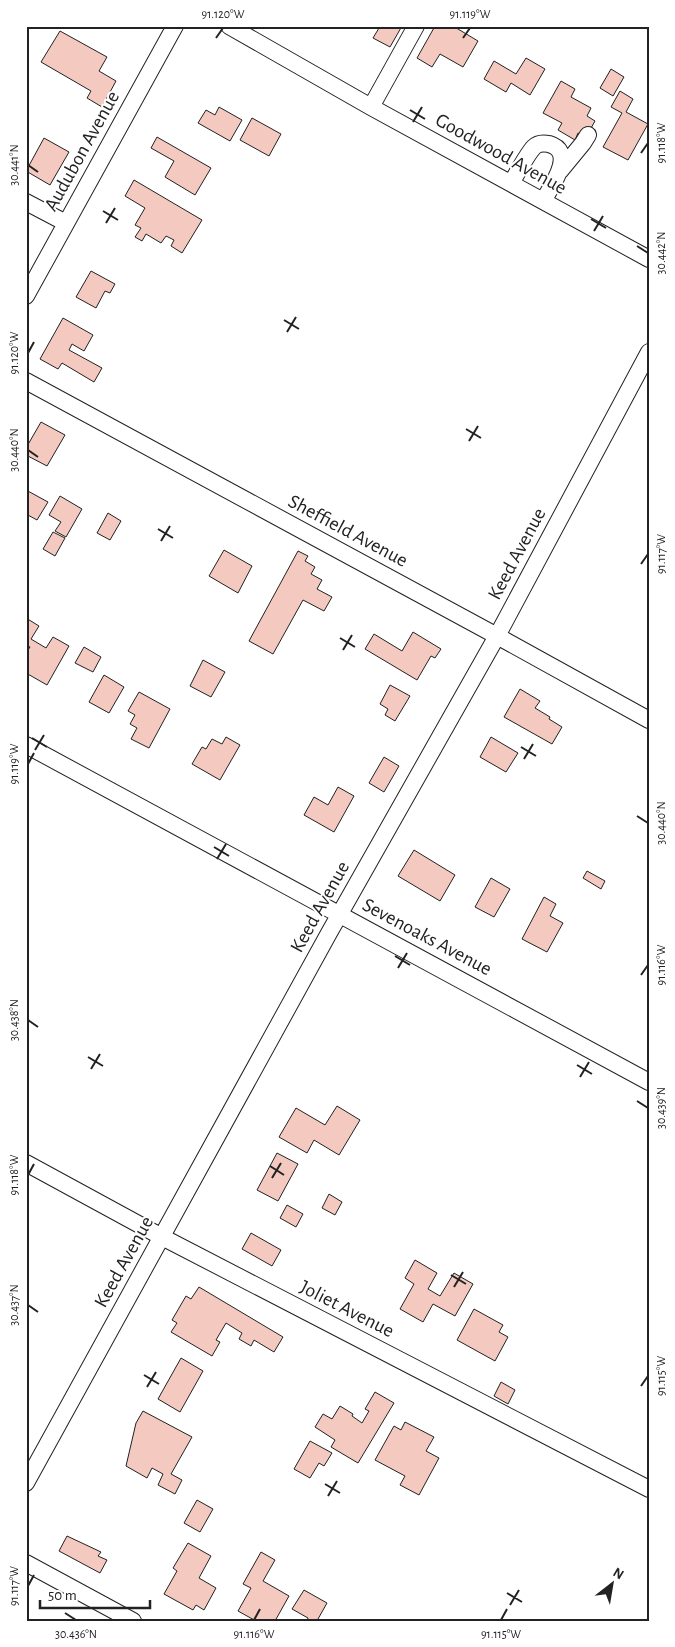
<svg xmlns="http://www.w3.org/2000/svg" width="675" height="1647" font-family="'Alegreya Sans',sans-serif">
	<rect width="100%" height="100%" fill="#fff"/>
	<path fill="#f3c9c0" stroke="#222" d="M 376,26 L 402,26 L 390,47 L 373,38 L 379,28 Z
		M 435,26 L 453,26 L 478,41 L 463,67 L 440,54 L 432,67 L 417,58 Z
		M 60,31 L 107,57 L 99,71 L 116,81 L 102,107 L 87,98 L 91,91 L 41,62 Z
		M 526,58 L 545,69 L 530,95 L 511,83 L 506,92 L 484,79 L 494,61 L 516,74 Z
		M 611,69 L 624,77 L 613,96 L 600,88 Z
		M 561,81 L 575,89 L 571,97 L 591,108 L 587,116 L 595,121 L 586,137 L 578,133 L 575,140 L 558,130 L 562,123 L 543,113 Z
		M 620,91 L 633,99 L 626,112 L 648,124 L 628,160 L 603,147 L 622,113 L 611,107 Z
		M 219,107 L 242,120 L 230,141 L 198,123 L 206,110 L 215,115 Z
		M 252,118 L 281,134 L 269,156 L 240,140 Z
		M 157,137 L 211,168 L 195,195 L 165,177 L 174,161 L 151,148 Z
		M 44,138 L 69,152 L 50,185 L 26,171 Z
		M 134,180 L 202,220 L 182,253 L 171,246 L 174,240 L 166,236 L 161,243 L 146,234 L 142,241 L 135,237 L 141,228 L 135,225 L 145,208 L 125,196 Z
		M 91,271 L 115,284 L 110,293 L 105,291 L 96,308 L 76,297 Z
		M 63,318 L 93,335 L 84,351 L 72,344 L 69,350 L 102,368 L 94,382 L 62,363 L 58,369 L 40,359 Z
		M 41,422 L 65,435 L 47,466 L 26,455 L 26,448 Z
		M 26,490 L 48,502 L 37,520 L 26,514 Z
		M 60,496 L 82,509 L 66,537 L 55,531 L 61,522 L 49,515 Z
		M 108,513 L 121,521 L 110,540 L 97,533 Z
		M 53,532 L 65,538 L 55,556 L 43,549 Z
		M 224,550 L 252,566 L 238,593 L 209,576 Z
		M 298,551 L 308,556 L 305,561 L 315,567 L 311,574 L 322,580 L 317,589 L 332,597 L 324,611 L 303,600 L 273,654 L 249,641 Z
		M 26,618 L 39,626 L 31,639 L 46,648 L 53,637 L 69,646 L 47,685 L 26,673 L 26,653 L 30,647 L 26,645 Z
		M 413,632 L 441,649 L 435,658 L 431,656 L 417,680 L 365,649 L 374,634 L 402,651 Z
		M 84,647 L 101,657 L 93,672 L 75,663 Z
		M 203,660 L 225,672 L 211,697 L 190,686 Z
		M 104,675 L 124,687 L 109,713 L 89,702 Z
		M 390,685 L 410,696 L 395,721 L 385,715 L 388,709 L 380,704 Z
		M 520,689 L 540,701 L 535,708 L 550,717 L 549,719 L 562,727 L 552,744 L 504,717 Z
		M 139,692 L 170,709 L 149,748 L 131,739 L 137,728 L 130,724 L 135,715 L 128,711 Z
		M 226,737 L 240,745 L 220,780 L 192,764 L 202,747 L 206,749 L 212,739 L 222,744 Z
		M 491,737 L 518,753 L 506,772 L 480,757 Z
		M 384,757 L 399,766 L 384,792 L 369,783 Z
		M 338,787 L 354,796 L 334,832 L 304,815 L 314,797 L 328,805 Z
		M 414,850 L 455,875 L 440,901 L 398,876 Z
		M 587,871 L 605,881 L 601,889 L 583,878 Z
		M 491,878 L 510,889 L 494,917 L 475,907 Z
		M 544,897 L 556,904 L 550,916 L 563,923 L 547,952 L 522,939 Z
		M 337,1106 L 360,1120 L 339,1155 L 314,1140 L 307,1153 L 279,1137 L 296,1108 L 325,1125 Z
		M 277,1153 L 298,1164 L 278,1201 L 257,1190 Z
		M 329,1194 L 342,1202 L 335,1215 L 322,1208 Z
		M 287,1205 L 303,1214 L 296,1227 L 280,1218 Z
		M 251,1233 L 281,1250 L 272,1266 L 242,1249 Z
		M 415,1260 L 437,1273 L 428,1289 L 440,1296 L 454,1273 L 473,1284 L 455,1316 L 433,1304 L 423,1322 L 400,1309 L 414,1284 L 405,1278 Z
		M 199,1287 L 283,1337 L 274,1352 L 254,1340 L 251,1346 L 239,1339 L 242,1333 L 226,1323 L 216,1340 L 220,1342 L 212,1356 L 171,1332 L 177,1323 L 172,1320 L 186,1296 L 191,1299 Z
		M 474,1309 L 503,1325 L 499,1332 L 508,1337 L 495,1361 L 457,1340 Z
		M 181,1358 L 203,1371 L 180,1412 L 158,1399 Z
		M 501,1382 L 515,1390 L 508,1404 L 494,1396 Z
		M 375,1392 L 394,1403 L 358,1463 L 331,1447 L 335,1440 L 315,1427 L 323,1414 L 332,1419 L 340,1406 L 353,1414 L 352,1416 L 362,1423 L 369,1411 L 365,1409 Z
		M 143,1411 L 192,1437 L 171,1474 L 182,1480 L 175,1494 L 158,1485 L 163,1474 L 152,1468 L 147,1478 L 126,1466 L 136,1423 Z
		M 405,1422 L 434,1437 L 426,1451 L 439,1458 L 419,1495 L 400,1485 L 405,1476 L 375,1460 L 394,1426 L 401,1430 Z
		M 310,1441 L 332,1453 L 324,1466 L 319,1463 L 310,1478 L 294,1469 Z
		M 197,1500 L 213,1509 L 200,1532 L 184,1523 Z
		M 67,1536 L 101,1552 L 98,1556 L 107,1560 L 100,1573 L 59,1551 Z
		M 188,1543 L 211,1556 L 199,1578 L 216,1588 L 204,1610 L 196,1605 L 193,1610 L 164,1594 L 177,1571 L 173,1568 Z
		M 261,1552 L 275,1560 L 263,1581 L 289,1596 L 275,1621 L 256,1621 L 238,1611 L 251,1588 L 243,1584 Z
		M 304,1590 L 327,1603 L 318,1619 L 322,1621 L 307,1621 L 308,1618 L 292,1609 Z"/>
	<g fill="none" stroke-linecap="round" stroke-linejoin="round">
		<defs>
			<path id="minor" d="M 229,26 L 371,107 L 649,259
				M 371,107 L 416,26
				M 560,171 L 583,143 L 588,135
				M 511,183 C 517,174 527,154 534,147 C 538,143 544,143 549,144 C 577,152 551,187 543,201
				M 26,202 L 66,223
				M 26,296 L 175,26
				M 26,381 L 497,636 L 649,720
				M 26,745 L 649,1082
				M 26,1163 L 162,1237 L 649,1489
				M 26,1483 L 329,933 L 497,636 L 649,352
				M 26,1563 L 133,1621"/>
		</defs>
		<use href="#minor" stroke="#222" stroke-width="18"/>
		<use href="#minor" stroke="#fff" stroke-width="16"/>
	</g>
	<path fill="none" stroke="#222" stroke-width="2" d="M 216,38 L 223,28M 463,38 L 470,28M 410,110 L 425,119M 413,122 L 422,107M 641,153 L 648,143M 28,165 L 38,172M 103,211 L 118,220M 591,219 L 606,228M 106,223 L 115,208M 594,231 L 603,216M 637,246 L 648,253M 284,320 L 299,329M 287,332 L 296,317M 28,353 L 34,342M 466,429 L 481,438M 469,441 L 478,426M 28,450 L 38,457M 158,529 L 173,538M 161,541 L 170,526M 641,564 L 648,554M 340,638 L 355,647M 343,650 L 352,635M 32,738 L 47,747M 521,747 L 536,756M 35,750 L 44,735M 524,759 L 533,744M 28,764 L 34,753M 637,816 L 648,823M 214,847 L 229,856M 217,859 L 226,844M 395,956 L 410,965M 398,968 L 407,953M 641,975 L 648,965M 28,1020 L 38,1027M 88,1057 L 103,1066M 577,1065 L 592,1074M 91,1069 L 100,1054M 580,1077 L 589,1062M 637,1101 L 648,1108M 270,1166 L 284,1175M 28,1175 L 34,1164M 272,1178 L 281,1163M 451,1275 L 466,1284M 454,1287 L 463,1272M 28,1305 L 38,1312M 144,1375 L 159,1384M 641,1386 L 648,1376M 147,1387 L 156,1372M 325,1484 L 340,1493M 328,1496 L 337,1481M 28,1586 L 34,1575M 507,1593 L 522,1602M 510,1605 L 519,1590M 65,1613 L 76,1620M 254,1620 L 260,1609M 501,1620 L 507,1609"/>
	<g text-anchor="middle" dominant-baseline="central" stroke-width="4" stroke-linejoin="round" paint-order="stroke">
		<g font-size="20" fill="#222" stroke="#fff">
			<text transform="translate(82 151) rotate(-61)">Audubon Avenue</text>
			<text transform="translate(501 154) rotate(29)">Goodwood Avenue</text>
			<text transform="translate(348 531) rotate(28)">Sheffield Avenue</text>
			<text transform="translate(517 554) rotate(-62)">Keed Avenue</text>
			<text transform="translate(320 907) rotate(-61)">Keed Avenue</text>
			<text transform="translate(427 937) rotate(28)">Sevenoaks Avenue</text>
			<text transform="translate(124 1262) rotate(-61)">Keed Avenue</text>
			<text transform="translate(347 1309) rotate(27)">Joliet Avenue</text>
		</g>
	</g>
	<rect width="675" height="1647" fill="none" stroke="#ffffff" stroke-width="55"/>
	<g transform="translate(612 1584) rotate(31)" stroke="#ffffff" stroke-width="4" paint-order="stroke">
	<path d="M0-4L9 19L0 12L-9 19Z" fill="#222222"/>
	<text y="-8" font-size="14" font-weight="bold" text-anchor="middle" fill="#222222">N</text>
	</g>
	<path d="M40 1600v8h110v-8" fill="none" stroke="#222222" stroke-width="2.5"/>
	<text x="48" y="1600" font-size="15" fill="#222222" stroke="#ffffff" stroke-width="4" paint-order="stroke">50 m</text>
	<rect x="28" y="28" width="620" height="1592" fill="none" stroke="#222" stroke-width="2"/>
	<g font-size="12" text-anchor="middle" fill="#222">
		<text x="223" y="18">91.120°W</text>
		<text x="470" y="18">91.119°W</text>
		<text transform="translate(661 143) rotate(-90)" y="4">91.118°W</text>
		<text transform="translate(14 165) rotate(-90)" y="4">30.441°N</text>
		<text transform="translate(661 253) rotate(-90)" y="4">30.442°N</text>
		<text transform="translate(14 353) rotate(-90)" y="4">91.120°W</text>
		<text transform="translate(14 450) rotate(-90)" y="4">30.440°N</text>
		<text transform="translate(661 554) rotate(-90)" y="4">91.117°W</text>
		<text transform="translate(14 764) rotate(-90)" y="4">91.119°W</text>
		<text transform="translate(661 823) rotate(-90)" y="4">30.440°N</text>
		<text transform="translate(661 965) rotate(-90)" y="4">91.116°W</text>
		<text transform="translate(14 1020) rotate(-90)" y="4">30.438°N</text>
		<text transform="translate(661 1108) rotate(-90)" y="4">30.439°N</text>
		<text transform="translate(14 1175) rotate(-90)" y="4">91.118°W</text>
		<text transform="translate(14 1305) rotate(-90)" y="4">30.437°N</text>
		<text transform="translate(661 1376) rotate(-90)" y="4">91.115°W</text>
		<text transform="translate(14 1586) rotate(-90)" y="4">91.117°W</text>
		<text x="76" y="1638">30.436°N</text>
		<text x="254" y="1638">91.116°W</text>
		<text x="501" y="1638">91.115°W</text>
	</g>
</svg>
